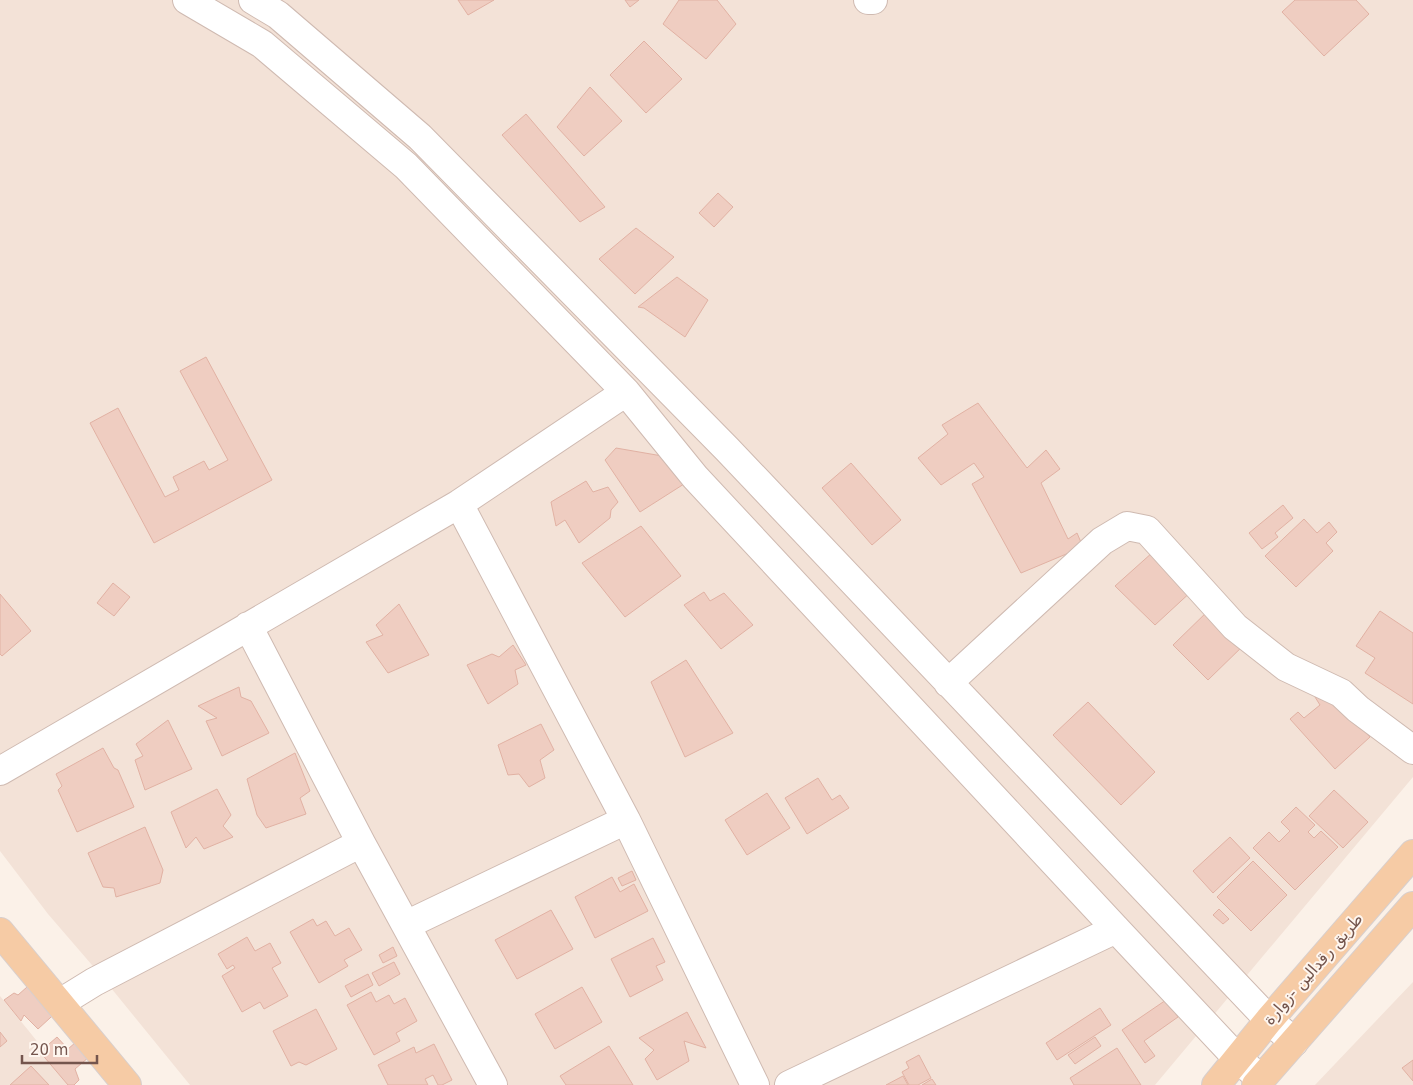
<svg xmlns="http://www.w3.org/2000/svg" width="1413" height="1085" font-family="'DejaVu Sans',Cairo,sans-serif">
	<rect width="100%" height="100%" fill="#fbf1e8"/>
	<path fill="#f3e2d7" d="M 0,0 L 1413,0 L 1413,777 L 1155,1085 L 190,1085 L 98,972 L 48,914 L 0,851 Z
		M 1413,982 L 1413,1085 L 1315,1085 Z
		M 0,996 L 28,1030 L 72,1085 L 0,1085 Z"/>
	<path fill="#efcdc1" stroke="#e1b1a3" d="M 458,0 L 494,0 L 468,15 Z
		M 625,0 L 639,0 L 630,7 Z
		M 679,0 L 717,0 L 736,24 L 706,59 L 663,24 Z
		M 1295,0 L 1356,0 L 1369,14 L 1324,56 L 1282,12 Z
		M 644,41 L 682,79 L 646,113 L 610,75 Z
		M 590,87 L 622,121 L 584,156 L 557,127 Z
		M 526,114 L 605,207 L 580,222 L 502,135 Z
		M 718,193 L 733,207 L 714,227 L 699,213 Z
		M 636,228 L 674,257 L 635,294 L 599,259 Z
		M 677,277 L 708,300 L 685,337 L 644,308 L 638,307 Z
		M 206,357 L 272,480 L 154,543 L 90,423 L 118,408 L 165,497 L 179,490 L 173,477 L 204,461 L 209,470 L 228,460 L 180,371 Z
		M 978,403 L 1027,468 L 1046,450 L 1060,469 L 1041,483 L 1068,539 L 1077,533 L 1083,547 L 1021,573 L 972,484 L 984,477 L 974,463 L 941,485 L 918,458 L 948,434 L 942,425 Z
		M 616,448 L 668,457 L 695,477 L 640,512 L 605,460 Z
		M 851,463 L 901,520 L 872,545 L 822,488 Z
		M 586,481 L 593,492 L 608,487 L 618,502 L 611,510 L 610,518 L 579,543 L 565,520 L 556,526 L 551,502 Z
		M 1283,505 L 1293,518 L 1275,533 L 1278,537 L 1262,549 L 1249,533 Z
		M 1304,519 L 1317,533 L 1329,522 L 1337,532 L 1326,543 L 1333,551 L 1296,587 L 1265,556 Z
		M 641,526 L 681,576 L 625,617 L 582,563 Z
		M 1153,552 L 1194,589 L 1155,625 L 1115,586 Z
		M 113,583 L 130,597 L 114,616 L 97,603 Z
		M 704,592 L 710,601 L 724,593 L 753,625 L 721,649 L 684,605 Z
		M 0,594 L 31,631 L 2,656 L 0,654 Z
		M 399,604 L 429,655 L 388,673 L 366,642 L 383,635 L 376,625 Z
		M 1212,607 L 1247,642 L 1208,680 L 1173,645 Z
		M 1380,611 L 1413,633 L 1413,704 L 1365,673 L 1375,658 L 1356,646 Z
		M 513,645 L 526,665 L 515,670 L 518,684 L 488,704 L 467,665 L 492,654 L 499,657 Z
		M 686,660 L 733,733 L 685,757 L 651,682 Z
		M 239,687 L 241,697 L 251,701 L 269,733 L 222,756 L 206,721 L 217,718 L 198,706 Z
		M 1323,691 L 1370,737 L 1335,769 L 1290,719 L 1298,712 L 1304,718 L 1320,705 L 1315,697 Z
		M 1088,702 L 1155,772 L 1121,805 L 1053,735 Z
		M 168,720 L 192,769 L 145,790 L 135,760 L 143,756 L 136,744 Z
		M 541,724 L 554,750 L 540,760 L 545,778 L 529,787 L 519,774 L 508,775 L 498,745 Z
		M 103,748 L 114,768 L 118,770 L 134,807 L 77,832 L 58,790 L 62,786 L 56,774 Z
		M 295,753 L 310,791 L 300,798 L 306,814 L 266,828 L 257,815 L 247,779 Z
		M 818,778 L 832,800 L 840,795 L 849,808 L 807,834 L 785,798 Z
		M 217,789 L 231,815 L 223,826 L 233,837 L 204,849 L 196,837 L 186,848 L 171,812 Z
		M 1334,790 L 1368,822 L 1343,848 L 1309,816 Z
		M 767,793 L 790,828 L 747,855 L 725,820 Z
		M 1296,807 L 1315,825 L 1308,832 L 1314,838 L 1321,831 L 1338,847 L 1295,890 L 1253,848 L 1269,832 L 1279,842 L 1290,831 L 1281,822 Z
		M 145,827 L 163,870 L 160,883 L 116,897 L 114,888 L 103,887 L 88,853 Z
		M 1230,837 L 1250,858 L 1213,893 L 1193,871 Z
		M 1253,861 L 1287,895 L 1251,931 L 1217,897 Z
		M 632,871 L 636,880 L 622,886 L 618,878 Z
		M 612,877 L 620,892 L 634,884 L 648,911 L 595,938 L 575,897 Z
		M 1219,909 L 1229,919 L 1223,924 L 1213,915 Z
		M 551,910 L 573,949 L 517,979 L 495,940 Z
		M 313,919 L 317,926 L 326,921 L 335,936 L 349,928 L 362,950 L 344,960 L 348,966 L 319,983 L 290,932 Z
		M 247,937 L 255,951 L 270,943 L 281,963 L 272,968 L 288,996 L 264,1009 L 260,1002 L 242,1012 L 222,976 L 235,968 L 233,965 L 227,969 L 218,954 Z
		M 653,938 L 665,962 L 656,966 L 663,980 L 630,997 L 611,959 Z
		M 393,947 L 397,956 L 383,963 L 379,955 Z
		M 394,962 L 400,974 L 379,986 L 372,973 Z
		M 368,974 L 373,985 L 351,997 L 345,986 Z
		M 36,979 L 62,1007 L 38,1029 L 24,1015 L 21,1021 L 4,1000 L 14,993 L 18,995 Z
		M 582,987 L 602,1022 L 555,1049 L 535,1014 Z
		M 371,992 L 376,1002 L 389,995 L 394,1004 L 405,998 L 417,1021 L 396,1033 L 400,1041 L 374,1055 L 347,1005 Z
		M 1166,1000 L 1178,1017 L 1144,1041 L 1155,1056 L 1145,1063 L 1122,1030 Z
		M 1100,1008 L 1111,1025 L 1057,1060 L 1046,1043 Z
		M 316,1009 L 337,1049 L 306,1065 L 299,1062 L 291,1066 L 273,1031 Z
		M 687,1012 L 706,1048 L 684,1041 L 689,1061 L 657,1080 L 645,1059 L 654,1050 L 639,1038 Z
		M 0,1032 L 7,1041 L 0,1047 Z
		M 57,1037 L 68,1049 L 76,1042 L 89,1057 L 75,1069 L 79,1080 L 74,1085 L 68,1085 L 40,1052 Z
		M 1095,1037 L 1101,1046 L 1075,1064 L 1068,1055 Z
		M 434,1044 L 452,1080 L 442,1085 L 438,1085 L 433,1075 L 425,1079 L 428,1085 L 388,1085 L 378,1065 L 414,1047 L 416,1053 Z
		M 609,1046 L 633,1085 L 566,1085 L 560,1076 Z
		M 1117,1048 L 1141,1085 L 1074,1085 L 1070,1078 Z
		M 919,1055 L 931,1078 L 918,1085 L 909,1085 L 902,1072 L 909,1068 L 906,1062 Z
		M 1413,1060 L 1413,1081 L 1402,1068 Z
		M 31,1066 L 49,1085 L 10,1085 Z
		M 903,1076 L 908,1085 L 886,1085 Z
		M 932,1079 L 936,1085 L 922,1085 Z"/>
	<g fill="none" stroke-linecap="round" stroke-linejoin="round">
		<defs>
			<path id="minor" d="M 187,0 L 262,44 L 406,166 L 626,392 L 695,477 L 1116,929 L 1237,1058 L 1261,1079
				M 253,0 L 278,15 L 420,137 L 727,449 L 1269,1020 L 1294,1042
				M 868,0 L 873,0
				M 459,504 L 626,820 L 755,1085
				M 248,626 L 361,843 L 493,1085
				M 948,683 L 1102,541 L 1127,526 L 1147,530 L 1235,627 L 1286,667 L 1341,693 L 1358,709 L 1413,750
				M 0,771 L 459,504 L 626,392
				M 406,925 L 626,820
				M 60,1003 L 94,982 L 361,843
				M 789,1085 L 1116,929"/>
			<path id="major" d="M 0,932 L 127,1085
				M 1216,1085 L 1269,1020 L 1413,854
				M 1256,1085 L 1413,906"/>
		</defs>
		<use href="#minor" stroke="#cfbab1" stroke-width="30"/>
		<use href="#major" stroke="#d8cfcd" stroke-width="30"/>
		<use href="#minor" stroke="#fff" stroke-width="28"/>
		<use href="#major" stroke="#f6cba5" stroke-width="28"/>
	</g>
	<g text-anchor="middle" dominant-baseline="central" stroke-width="4" stroke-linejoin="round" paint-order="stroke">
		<g font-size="16" fill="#74554d" stroke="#fef6ef">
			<text transform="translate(1313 969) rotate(-49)">طريق رقدالين -زوارة</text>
		</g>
	</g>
	<path d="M22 1055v8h75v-8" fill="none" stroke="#74554d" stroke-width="2.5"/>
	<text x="30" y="1055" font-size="15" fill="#74554d" stroke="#fef6ef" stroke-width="4" paint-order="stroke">20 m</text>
</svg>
